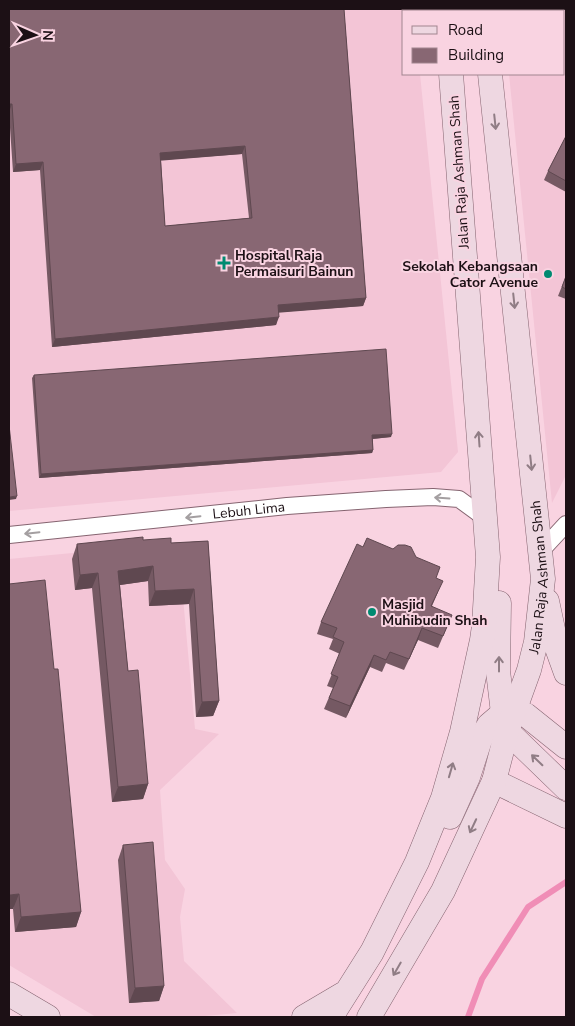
<svg xmlns="http://www.w3.org/2000/svg" width="575" height="1026" font-family="'Nunito Sans',sans-serif">
	<rect width="100%" height="100%" fill="#f9d3e1"/>
	<path fill="#f3c5d6" d="M 9,9 L 414,9 L 414,11 L 404,11 L 404,74 L 420,74 L 458,452 L 441,472 L 9,511 Z
		M 502,9 L 566,9 L 566,475 L 552,503 L 509,74 L 564,74 L 564,11 L 503,11 Z
		M 178,543 L 195,729 L 219,734 L 160,790 L 165,860 L 185,889 L 180,917 L 184,961 L 237,1013 L 194,1017 L 96,1017 L 9,965 L 9,559 Z"/>
	<g fill="none" stroke-linecap="round" stroke-linejoin="round">
		<path stroke="#f08db6" stroke-width="6" d="M 468,1017 L 482,979 L 528,907 L 566,882"/>
		<defs>
			<g id="street">
				<path id="s1" d="M 9,535 L 287,506 L 386,499 L 433,497 L 459,499 L 485,518"/>
				<path d="M 541,551 L 566,524"/>
			</g>
			<g id="secondary">
				<path d="M 446,9 L 447,11"/>
				<path d="M 483,9 L 483,11"/>
				<path d="M 547,601 L 557,648 L 566,673"/>
				<path d="M 499,603 L 498,671 L 503,713 L 506,729"/>
				<path d="M 507,731 L 566,788"/>
				<path d="M 494,781 L 566,816"/>
				<path d="M 450,817 L 468,777 L 480,740 L 489,725 L 503,713 L 514,711 L 526,715 L 566,747"/>
				<path d="M 9,994 L 48,1017"/>
				<path d="M 304,1017 L 343,994"/>
				<path d="M 331,1017 L 372,952 L 417,862 L 443,798 L 462,732 L 482,640 L 484,626 L 488,557 L 451,74"/>
				<path id="s2" d="M 369,1017 L 443,891 L 494,781 L 507,731 L 529,670 L 536,642 L 543,579 L 490,74"/>
			</g>
		</defs>
		<use href="#street" stroke="#856470" stroke-width="18"/>
		<use href="#secondary" stroke="#856470" stroke-width="25"/>
		<use href="#street" stroke="#fff" stroke-width="16"/>
		<use href="#secondary" stroke="#eed7e1" stroke-width="24"/>
	</g>
	<path fill="#755963" fill-rule="evenodd" d="M 9,9 L 344,9 L 366,298 L 363,306 L 279,312 L 276,325 L 52,347 L 40,170 L 13,172 L 9,113 ZM 242,154 L 249,218 L 165,226 L 161,160 Z
		M 566,136 L 566,192 L 544,180 L 548,171 Z
		M 566,276 L 566,299 L 558,296 Z
		M 34,375 L 391,437 L 373,439 L 373,450 L 372,453 L 39,478 L 32,378 Z
		M 143,540 L 171,543 L 208,541 L 219,701 L 213,716 L 196,717 L 189,604 L 149,606 L 148,581 L 120,585 L 128,671 L 148,784 L 143,799 L 112,802 L 92,588 L 75,590 L 72,559 L 77,544 Z
		M 363,547 L 393,549 L 416,557 L 436,578 L 438,592 L 432,606 L 447,627 L 438,648 L 418,640 L 404,670 L 386,663 L 382,672 L 370,667 L 346,718 L 324,709 L 333,688 L 327,686 L 340,654 L 329,649 L 333,639 L 317,634 L 321,622 Z
		M 54,669 L 81,912 L 76,927 L 15,932 L 13,909 Z
		M 123,845 L 164,986 L 159,1001 L 129,1003 L 118,860 Z"/>
	<path fill="#5f4850" d="M 9,104 L 12,104 L 9,112 Z
		M 245,146 L 242,154 L 157,161 L 160,153 Z
		M 43,162 L 40,170 L 13,172 L 16,164 Z
		M 366,298 L 363,306 L 275,313 L 278,305 Z
		M 279,317 L 276,325 L 52,347 L 55,339 Z
		M 392,434 L 391,437 L 371,439 L 372,435 Z
		M 373,450 L 372,453 L 39,478 L 41,474 Z
		M 17,496 L 16,499 L 9,500 L 9,497 Z
		M 153,566 L 148,581 L 113,586 L 118,571 Z
		M 98,573 L 92,588 L 75,590 L 80,575 Z
		M 194,589 L 189,604 L 149,606 L 155,591 Z
		M 422,628 L 418,640 L 404,670 L 409,659 Z
		M 374,655 L 370,667 L 346,718 L 350,706 Z
		M 219,701 L 213,716 L 196,717 L 202,702 Z
		M 148,784 L 143,799 L 112,802 L 118,787 Z
		M 19,894 L 13,909 L 9,909 L 9,895 Z
		M 81,912 L 76,927 L 15,932 L 21,917 Z
		M 164,986 L 159,1001 L 129,1003 L 135,988 Z"/>
	<path fill="#886773" stroke="#5f4850" fill-rule="evenodd" d="M 9,9 L 344,9 L 366,298 L 278,305 L 279,317 L 55,339 L 43,162 L 16,164 L 12,104 L 9,104 ZM 245,146 L 252,218 L 165,226 L 160,153 Z
		M 566,136 L 566,181 L 548,171 Z
		M 566,276 L 566,289 L 562,287 Z
		M 386,349 L 392,434 L 372,435 L 373,450 L 41,474 L 34,375 Z
		M 9,425 L 17,496 L 9,497 Z
		M 143,537 L 143,540 L 171,538 L 171,543 L 208,541 L 219,701 L 202,702 L 194,589 L 155,591 L 153,566 L 118,571 L 128,671 L 138,670 L 148,784 L 118,787 L 98,573 L 80,575 L 77,544 Z
		M 367,538 L 393,549 L 398,545 L 405,545 L 411,547 L 416,557 L 440,567 L 436,578 L 443,581 L 431,606 L 452,615 L 443,636 L 422,628 L 409,659 L 390,652 L 386,660 L 374,655 L 350,706 L 329,698 L 338,677 L 331,674 L 344,642 L 333,637 L 337,628 L 321,622 L 357,544 L 363,547 Z
		M 45,580 L 54,669 L 58,669 L 81,912 L 21,917 L 19,894 L 9,895 L 9,584 Z
		M 153,842 L 164,986 L 135,988 L 123,845 Z"/>
	<defs><path id="oneway-shaft" d="M-6 0H5M1.5-3L5.5 0L1.5 3" fill="none" stroke-width="1.6" stroke-linecap="round" stroke-linejoin="round" transform="scale(1.25)"/></defs>
	<g stroke="#907d85">
		<use href="#oneway-shaft" transform="translate(495 122) rotate(84)"/>
		<use href="#oneway-shaft" transform="translate(514 301) rotate(84)"/>
		<use href="#oneway-shaft" transform="translate(479 439) rotate(-94)"/>
		<use href="#oneway-shaft" transform="translate(531 463) rotate(84)"/>
		<use href="#oneway-shaft" transform="translate(499 664) rotate(-90)"/>
		<use href="#oneway-shaft" transform="translate(537 760) rotate(-136)"/>
		<use href="#oneway-shaft" transform="translate(451 770) rotate(-74)"/>
		<use href="#oneway-shaft" transform="translate(473 826) rotate(115)"/>
		<use href="#oneway-shaft" transform="translate(397 969) rotate(120)"/>
	</g>
	<g stroke="#a49fa1">
		<use href="#oneway-shaft" transform="translate(442 498) rotate(-176)"/>
		<use href="#oneway-shaft" transform="translate(193 517) rotate(174)"/>
		<use href="#oneway-shaft" transform="translate(32 533) rotate(174)"/>
	</g>
	<g fill="#008a71" stroke="#f9d3e1" stroke-width="2">
		<path d="M221.5 255.5h5v5h5v5h-5v5h-5v-5h-5v-5h5z"/>
		<circle cx="548" cy="274" r="5"/>
		<circle cx="372" cy="612" r="5"/>
	</g>
	<g text-anchor="middle" dominant-baseline="central" stroke-width="4" stroke-linejoin="round" paint-order="stroke">
		<g font-size="14" fill="#1c1015" stroke="#f9d3e1">
			<text transform="translate(459 172) rotate(-94)">Jalan Raja Ashman Shah</text>
			<text stroke="none"><textPath href="#s1" startOffset="241">Lebuh Lima</textPath></text>
			<text stroke="none"><textPath href="#s2" startOffset="478">Jalan Raja Ashman Shah</textPath></text>
		</g>
		<g font-size="14" font-weight="bold" fill="#1c1015" stroke="#f9d3e1" text-anchor="start">
			<text x="235" y="255">Hospital Raja<tspan x="235" dy="16">Permaisuri Bainun</tspan></text>
			<text x="538" y="266" text-anchor="end">Sekolah Kebangsaan<tspan x="538" dy="16">Cator Avenue</tspan></text>
			<text x="382" y="604">Masjid<tspan x="382" dy="16">Muhibudin Shah</tspan></text>
		</g>
	</g>
	<rect width="575" height="1026" fill="none" stroke="#1c1015" stroke-width="20"/>
	<rect x="402" y="10" width="162" height="65" fill="#f9d3e1" stroke="#a1858f"/>
	<rect x="412" y="26" width="25" height="8" fill="#eed7e1" stroke="#a1858f"/>
	<text x="448" y="35" font-size="15" fill="#1c1015">Road</text>
	<rect x="412" y="48" width="25" height="15" fill="#886773" stroke="#a1858f"/>
	<text x="448" y="60" font-size="15" fill="#1c1015">Building</text>
	<g transform="translate(35 35) rotate(92)" stroke="#f9d3e1" stroke-width="4" paint-order="stroke">
	<path d="M0-4L9 19L0 12L-9 19Z" fill="#1c1015"/>
	<text y="-8" font-size="14" font-weight="bold" text-anchor="middle" fill="#1c1015">N</text>
	</g>
</svg>
